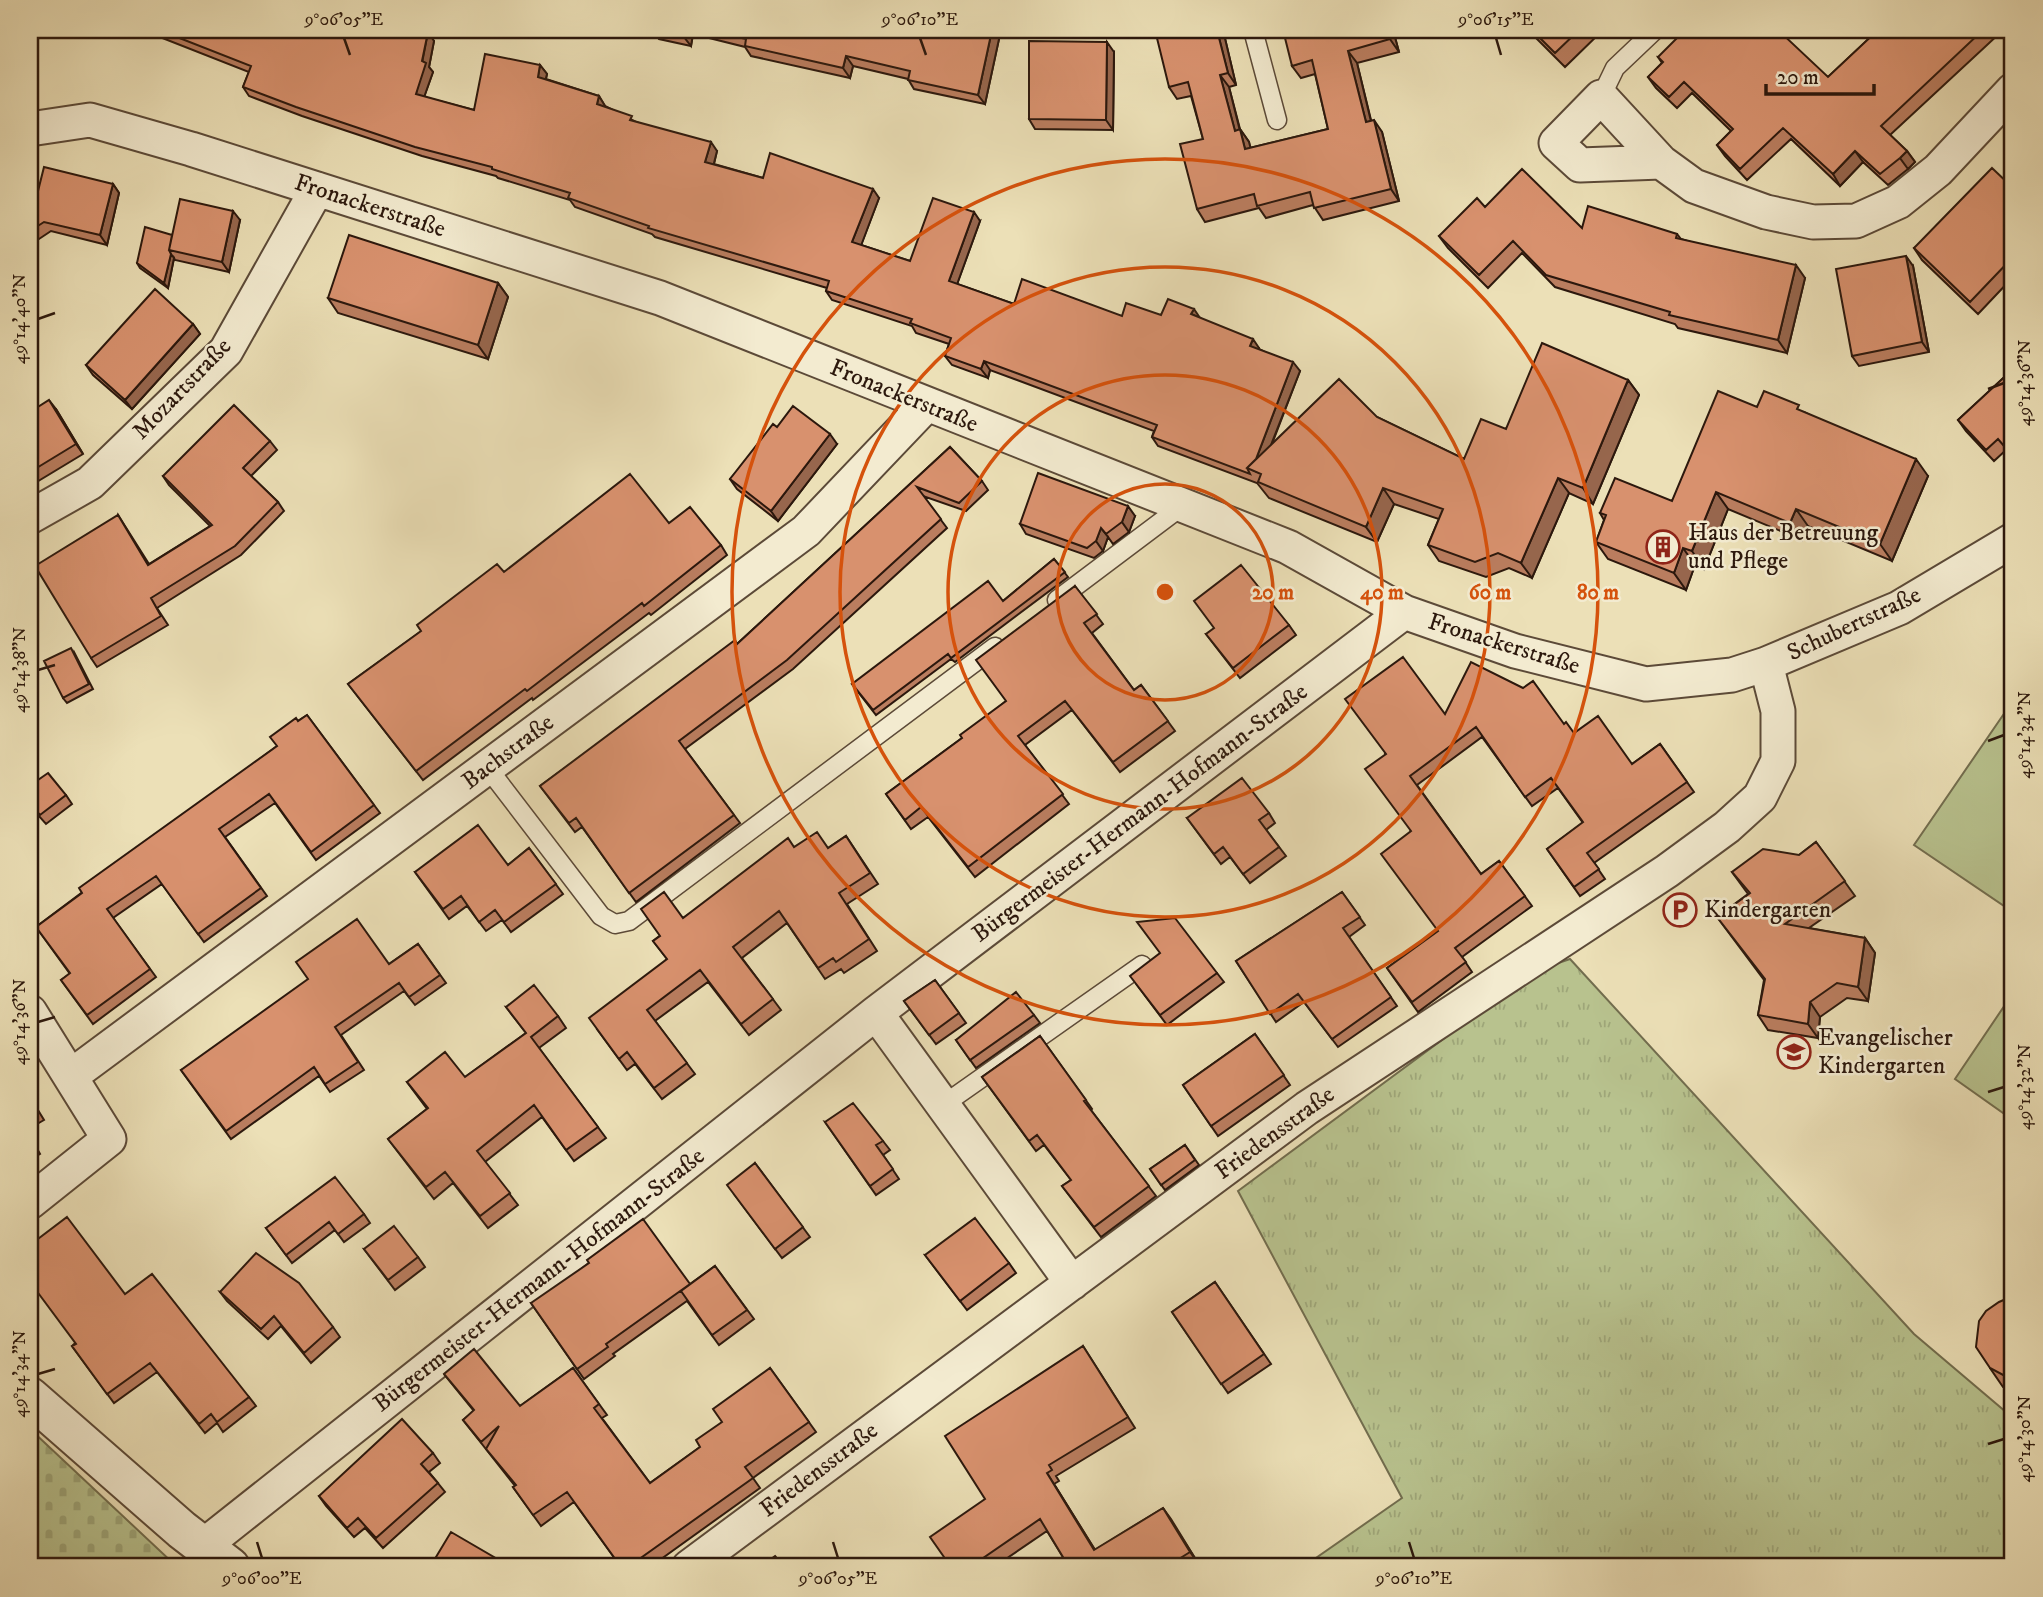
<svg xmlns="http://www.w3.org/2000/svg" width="2043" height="1597" font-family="'IM FELL DW Pica',serif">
	<defs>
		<pattern id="grass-tufts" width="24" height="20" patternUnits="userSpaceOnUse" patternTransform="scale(1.75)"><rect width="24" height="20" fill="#b8c28e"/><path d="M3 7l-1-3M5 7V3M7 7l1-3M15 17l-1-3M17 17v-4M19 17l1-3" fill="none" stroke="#9ea679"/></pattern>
		<pattern id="cemetery-stones" width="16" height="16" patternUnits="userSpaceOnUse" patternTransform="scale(1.75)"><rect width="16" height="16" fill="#b8c28e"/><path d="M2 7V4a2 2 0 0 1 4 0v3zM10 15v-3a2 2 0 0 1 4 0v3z" fill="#9ea679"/></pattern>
	</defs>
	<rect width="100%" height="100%" fill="#ece0b7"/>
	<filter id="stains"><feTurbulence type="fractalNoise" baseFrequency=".00286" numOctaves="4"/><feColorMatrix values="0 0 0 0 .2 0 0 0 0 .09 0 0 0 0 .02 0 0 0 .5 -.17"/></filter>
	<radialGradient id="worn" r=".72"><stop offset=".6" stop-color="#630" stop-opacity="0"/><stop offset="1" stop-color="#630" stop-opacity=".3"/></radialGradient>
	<path fill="url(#grass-tufts)" stroke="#726d4e" stroke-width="2" d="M 1570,959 L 1914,1334 L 2013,1418 L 2013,1567 L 1303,1567 L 1402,1498 L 1238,1191 L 1535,971 Z"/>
	<path fill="url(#cemetery-stones)" stroke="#726d4e" stroke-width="2" d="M 30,1429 L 174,1564 L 173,1567 L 30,1567 Z"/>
	<path fill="#b8c28e" stroke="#726d4e" stroke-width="2" d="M 2012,702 L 2013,703 L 2013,912 L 1914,845 Z
		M 2013,993 L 2013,1120 L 1955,1079 Z"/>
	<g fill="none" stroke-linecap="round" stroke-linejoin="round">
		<defs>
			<path id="service" d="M 1253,30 L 1277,120
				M 1601,97 L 1615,68 L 1655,30
				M 1057,600 L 1182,506
				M 487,767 L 601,916 L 615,924 L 629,921 L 995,647
				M 943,1105 L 1142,965"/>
			<path id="minor" d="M 30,129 L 90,120 L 191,149 L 660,298 L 1288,547 L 1404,612 L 1515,651 L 1646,684 L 1732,675 L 1766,664 L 1899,608 L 2013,540
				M 1661,162 L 1580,165 L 1556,143 L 1601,97 L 1661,162 L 1694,186 L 1766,212 L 1813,222 L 1856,221 L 1898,202 L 1938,170 L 2013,90
				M 30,517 L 90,483 L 226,351 L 317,189
				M 30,1012 L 109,1139 L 30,1202
				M 876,1013 L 1072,1283
				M 71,1076 L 806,531 L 926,405
				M 202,1547 L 876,1013 L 1404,612
				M 689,1567 L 1307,1108 L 1667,871 L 1727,827 L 1760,797 L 1778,761 L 1778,711 L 1766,664"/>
			<path id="tertiary" d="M 30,1397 L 182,1530 L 230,1567"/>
		</defs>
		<use href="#service" stroke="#5c4a38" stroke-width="21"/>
		<use href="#minor" stroke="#5c4a38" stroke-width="37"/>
		<use href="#tertiary" stroke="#5c4a38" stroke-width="42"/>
		<use href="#service" stroke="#f3ebd0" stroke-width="18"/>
		<use href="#minor" stroke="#f3ebd0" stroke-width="33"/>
		<use href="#tertiary" stroke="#f3ebd0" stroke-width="38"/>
	</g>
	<path fill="#ba7d5f" stroke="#2c180d" stroke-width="2" d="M 30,30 L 38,30 L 30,35 Z
		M 142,30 L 418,30 L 434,41 L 429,67 L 433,72 L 424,97 L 474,110 L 540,65 L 547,74 L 546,79 L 599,96 L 605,106 L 636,122 L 717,151 L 714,164 L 763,178 L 879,198 L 861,245 L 910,261 L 980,221 L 957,284 L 1014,304 L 1122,316 L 1161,315 L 1200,318 L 1259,348 L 1259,349 L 1300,371 L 1272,444 L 1377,417 L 1464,459 L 1506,429 L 1628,380 L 1639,395 L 1593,504 L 1569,493 L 1532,578 L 1509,568 L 1486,577 L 1439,561 L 1428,545 L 1439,519 L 1394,504 L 1377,542 L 1269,498 L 1257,483 L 1158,446 L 1152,437 L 1154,431 L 990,370 L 988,378 L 952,365 L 945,356 L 949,344 L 916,333 L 912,326 L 832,300 L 826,291 L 827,288 L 655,237 L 652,234 L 575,207 L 570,200 L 498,178 L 496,176 L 422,156 L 302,116 L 249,96 L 243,87 L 249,72 Z
		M 650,30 L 884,30 L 917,37 L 999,39 L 985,104 L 914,89 L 908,79 L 853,66 L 850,78 L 751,56 L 745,47 L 693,34 L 691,46 L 659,39 L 653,31 Z
		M 1223,30 L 1236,85 L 1229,87 L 1240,129 L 1249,142 L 1250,148 L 1328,129 L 1315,74 L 1301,78 L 1292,66 L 1393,30 L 1399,52 L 1357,63 L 1371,120 L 1382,132 L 1399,201 L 1323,220 L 1313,205 L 1266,218 L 1259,208 L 1205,222 L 1197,209 L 1203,139 L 1191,96 L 1177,99 L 1169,87 Z
		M 1528,30 L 1603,30 L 1565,67 Z
		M 1878,30 L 2000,30 L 2001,32 L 1890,135 L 1907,151 L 1915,162 L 1908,169 L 1888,185 L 1863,162 L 1840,186 L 1791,139 L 1747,180 L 1725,156 L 1717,145 L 1731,131 L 1692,93 L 1677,108 L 1656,88 L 1648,77 L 1662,63 L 1658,57 L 1828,77 Z
		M 1114,52 L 1113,130 L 1035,129 L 1029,119 Z
		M 113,184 L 119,193 L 107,245 L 51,231 L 30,245 L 30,196 Z
		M 2013,188 L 2013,277 L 1978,314 L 1922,260 L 1914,248 Z
		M 1485,207 L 1582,228 L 1677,234 L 1681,239 L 1805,278 L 1787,353 L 1678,328 L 1675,324 L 1555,287 L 1522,253 L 1488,288 L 1448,248 L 1439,236 Z
		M 240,220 L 229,272 L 175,260 L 174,258 L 168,288 L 140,268 L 137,263 L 172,235 Z
		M 1913,266 L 1929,352 L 1859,366 L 1852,356 Z
		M 498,283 L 508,297 L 488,359 L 338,313 L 328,298 Z
		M 193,324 L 200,334 L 132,409 L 93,375 L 86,365 Z
		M 2013,369 L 2013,459 L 2006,450 L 1994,461 L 1966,431 L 1958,420 Z
		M 1757,407 L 1804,412 L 1928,476 L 1892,561 L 1808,526 L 1802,540 L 1728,509 L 1704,569 L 1695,565 L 1686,590 L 1608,559 L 1596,542 L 1604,520 L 1600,513 L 1672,501 Z
		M 56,409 L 83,454 L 30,486 L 30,412 Z
		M 777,427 L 837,444 L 778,521 L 737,489 L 730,479 Z
		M 270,441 L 277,450 L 251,476 L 278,502 L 284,511 L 241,555 L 157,608 L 168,625 L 97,667 L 91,658 L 118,515 L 149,564 L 210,526 L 169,485 L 163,476 Z
		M 950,447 L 982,481 L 988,490 L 966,511 L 923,496 L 947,528 L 793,669 L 685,749 L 740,823 L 636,902 L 582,827 L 575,832 L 540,786 L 737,644 Z
		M 1135,516 L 1129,532 L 1113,544 L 1108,537 L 1103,551 L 1094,558 L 1026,534 L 1020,524 Z
		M 669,523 L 721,545 L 727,555 L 651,615 L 649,613 L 533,700 L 532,698 L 423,780 L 348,684 L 504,572 Z
		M 1054,559 L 1068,577 L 955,662 L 951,659 L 876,715 L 852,684 L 1003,601 Z
		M 1075,586 L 1103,624 L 1092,633 L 1134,690 L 1141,685 L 1175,731 L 1120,772 L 1072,710 L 1025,745 L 1069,804 L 975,877 L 928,817 L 911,829 L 886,794 L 962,738 L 1006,701 Z
		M 1289,625 L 1296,635 L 1240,678 L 1206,634 Z
		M 74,652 L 93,689 L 67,703 L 63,698 Z
		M 1445,714 L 1564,724 L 1574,733 L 1632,764 L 1660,744 L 1694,792 L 1594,863 L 1605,879 L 1580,896 L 1547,849 L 1583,823 L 1558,788 L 1532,806 L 1482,737 L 1417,785 L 1481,874 L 1499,861 L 1532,906 L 1462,957 L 1472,972 L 1418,1012 L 1387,968 L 1438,931 L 1411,832 L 1385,754 Z
		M 307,715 L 380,813 L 316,860 L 275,803 L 225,837 L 267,896 L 204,942 L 162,884 L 113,918 L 156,977 L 93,1024 L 61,980 L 70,974 L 36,927 L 277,746 L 298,721 Z
		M 30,773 L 36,782 L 66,795 L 72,804 L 46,824 L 39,816 L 30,822 Z
		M 1269,813 L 1275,823 L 1266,830 L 1286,856 L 1250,883 L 1230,857 L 1221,864 L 1187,818 Z
		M 846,836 L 878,884 L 847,904 L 877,951 L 844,973 L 841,969 L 825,979 L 787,923 L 742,958 L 781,1010 L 749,1035 L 708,982 L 655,1021 L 695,1074 L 662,1099 L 635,1064 L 627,1070 L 597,1029 L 667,959 L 653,941 L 683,918 L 794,847 L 828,848 Z
		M 1816,842 L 1855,896 L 1809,928 L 1865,938 L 1875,953 L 1868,1001 L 1847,998 L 1820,1017 L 1818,1038 L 1768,1030 L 1758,1015 L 1764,980 L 1717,917 L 1748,894 L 1732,872 L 1799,855 Z
		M 529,848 L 563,894 L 511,932 L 502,920 L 486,931 L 467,906 L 449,919 L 415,872 L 508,865 Z
		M 1342,892 L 1365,925 L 1349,937 L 1397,1006 L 1338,1047 L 1304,1002 L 1276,1022 L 1236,961 Z
		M 418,944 L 446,983 L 415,1005 L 404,991 L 341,1035 L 364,1070 L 330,1092 L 319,1076 L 231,1139 L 181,1070 L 389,964 Z
		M 1217,973 L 1224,982 L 1167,1025 L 1137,985 Z
		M 935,980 L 966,1023 L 936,1044 L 904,1001 Z
		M 506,1007 L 558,1016 L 566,1028 L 539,1048 L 606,1138 L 574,1161 L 542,1117 L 485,1162 L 518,1205 L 488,1228 L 453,1183 L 434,1199 L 388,1139 L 427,1109 L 407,1082 L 465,1077 L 526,1033 Z
		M 1034,1015 L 1040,1023 L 976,1068 L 956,1040 Z
		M 1255,1034 L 1290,1085 L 1218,1136 L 1183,1085 Z
		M 1040,1036 L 1092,1109 L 1091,1110 L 1156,1196 L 1101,1237 L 1062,1186 L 1071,1180 L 1044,1145 L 1036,1151 L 982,1077 Z
		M 30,1097 L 44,1120 L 30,1128 Z
		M 825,1122 L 883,1141 L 890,1150 L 883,1155 L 899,1179 L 876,1195 Z
		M 30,1136 L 40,1154 L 30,1160 Z
		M 1185,1145 L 1199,1165 L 1165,1190 L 1150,1169 Z
		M 755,1163 L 810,1237 L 782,1258 L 734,1194 Z
		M 364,1214 L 370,1223 L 344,1242 L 335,1230 L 292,1263 L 266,1228 Z
		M 364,1249 L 418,1257 L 425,1267 L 395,1290 Z
		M 925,1255 L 1009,1263 L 1016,1273 L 967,1310 Z
		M 715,1266 L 754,1319 L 719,1345 L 687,1301 L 613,1354 L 615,1356 L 584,1379 L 531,1303 L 690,1284 Z
		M 1215,1282 L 1271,1364 L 1228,1393 L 1172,1312 Z
		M 220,1292 L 333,1327 L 340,1337 L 311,1363 L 281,1326 L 268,1339 L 227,1301 Z
		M 125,1294 L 249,1397 L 256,1406 L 223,1432 L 217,1423 L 205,1433 L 157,1372 L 114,1403 L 72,1346 Z
		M 2013,1296 L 2013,1392 L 2003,1387 L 1990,1368 Z
		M 1083,1346 L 1135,1428 L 1056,1476 L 1059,1481 L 1054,1484 L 1095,1550 L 1163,1508 L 1198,1563 L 1192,1567 L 1069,1567 L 1047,1531 L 994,1567 L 951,1567 L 985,1499 Z
		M 573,1368 L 607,1415 L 602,1418 L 650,1483 L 700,1447 L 770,1368 L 816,1432 L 753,1478 L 760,1488 L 650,1567 L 621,1567 L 574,1502 L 541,1526 L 513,1487 L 515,1486 L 463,1420 L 474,1411 L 444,1374 L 520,1406 Z
		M 433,1453 L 440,1463 L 429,1472 L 445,1492 L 383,1548 L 365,1528 L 354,1537 L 326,1506 L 319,1496 Z"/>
	<path fill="#97664d" stroke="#2c180d" stroke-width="2" d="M 686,30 L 690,30 L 693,34 L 691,46 L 684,37 Z
		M 992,30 L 999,39 L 985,104 L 978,95 Z
		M 1217,30 L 1223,30 L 1236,85 L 1228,73 Z
		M 1388,30 L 1393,30 L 1399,52 L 1390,39 Z
		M 428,32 L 434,41 L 429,67 L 433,72 L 422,103 L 416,94 Z
		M 1107,42 L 1114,52 L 1113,130 L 1106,120 Z
		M 1348,51 L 1357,63 L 1374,134 L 1366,122 Z
		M 846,56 L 853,66 L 850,78 L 843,68 Z
		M 540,65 L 547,74 L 544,86 L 538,77 Z
		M 1220,75 L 1229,87 L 1243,143 L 1235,131 Z
		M 599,96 L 605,106 L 603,113 L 597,104 Z
		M 1374,120 L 1382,132 L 1399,201 L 1391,189 Z
		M 1240,129 L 1249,142 L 1254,161 L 1245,149 Z
		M 711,142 L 717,151 L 712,171 L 705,162 Z
		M 1855,151 L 1863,162 L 1840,186 L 1833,174 Z
		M 1907,151 L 1915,162 L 1908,169 L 1900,158 Z
		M 113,184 L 119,193 L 107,245 L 100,235 Z
		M 873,189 L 879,198 L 859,251 L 852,242 Z
		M 233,211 L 240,220 L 229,272 L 222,262 Z
		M 974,212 L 980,221 L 955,290 L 949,281 Z
		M 171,254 L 174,258 L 168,288 L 164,283 Z
		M 1906,256 L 1913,266 L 1929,352 L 1922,342 Z
		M 1796,265 L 1805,278 L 1787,353 L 1778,340 Z
		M 498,283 L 508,297 L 488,359 L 478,345 Z
		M 1194,309 L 1200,318 L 1191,314 Z
		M 193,324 L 200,334 L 132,409 L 125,400 Z
		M 1253,339 L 1259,348 L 1256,355 L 1250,346 Z
		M 984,361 L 990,370 L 988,378 L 981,369 Z
		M 1293,362 L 1300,371 L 1260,473 L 1252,470 Z
		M 1628,380 L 1639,395 L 1593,504 L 1583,488 Z
		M 49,400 L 56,409 L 83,454 L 76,444 Z
		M 830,434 L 837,444 L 778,521 L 771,511 Z
		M 1916,459 L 1928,476 L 1892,561 L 1880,544 Z
		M 1558,478 L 1569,493 L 1532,578 L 1521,563 Z
		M 1383,488 L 1394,504 L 1377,542 L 1366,527 Z
		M 1716,492 L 1728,509 L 1704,569 L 1692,551 Z
		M 1128,506 L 1135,516 L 1129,532 L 1122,522 Z
		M 1796,509 L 1808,526 L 1802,540 L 1790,523 Z
		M 1101,528 L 1108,537 L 1103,551 L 1096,541 Z
		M 1683,548 L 1695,565 L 1686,590 L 1674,573 Z
		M 1865,938 L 1875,953 L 1868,1001 L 1858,987 Z
		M 1810,1002 L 1820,1017 L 1818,1038 L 1808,1024 Z
		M 1047,1473 L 1054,1484 L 1102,1561 L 1094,1550 Z
		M 1163,1508 L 1171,1519 L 1198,1563 L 1190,1552 Z"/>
	<path fill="#d8916e" stroke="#2c180d" stroke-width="2" d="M 159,30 L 418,30 L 428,32 L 422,61 L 426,63 L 416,94 L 474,110 L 485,54 L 540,65 L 538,77 L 599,96 L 597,104 L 632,116 L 630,120 L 711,142 L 705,162 L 763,178 L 770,153 L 873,189 L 852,242 L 910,261 L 933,198 L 974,212 L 949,281 L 1014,304 L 1022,279 L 1122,316 L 1126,303 L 1161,315 L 1168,299 L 1194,309 L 1191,314 L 1253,339 L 1250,346 L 1293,362 L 1256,459 L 1247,468 L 1250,474 L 1152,437 L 1157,425 L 984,361 L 981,369 L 945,356 L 951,338 L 910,323 L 912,319 L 826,291 L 829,281 L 648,228 L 649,226 L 568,198 L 570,193 L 492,169 L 492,167 L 415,147 L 296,107 L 243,87 L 251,66 Z
		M 654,30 L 686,30 L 684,37 Z
		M 707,30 L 884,30 L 917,37 L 918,30 L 992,30 L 978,95 L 908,80 L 910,71 L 846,56 L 843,68 L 745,46 L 746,39 Z
		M 1155,30 L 1217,30 L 1228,73 L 1220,75 L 1235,131 L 1240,129 L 1245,149 L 1328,129 L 1312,60 L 1292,66 L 1283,30 L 1388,30 L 1390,39 L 1348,51 L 1366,122 L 1374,120 L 1391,189 L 1314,208 L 1310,192 L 1257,206 L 1254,194 L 1197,209 L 1180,144 L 1203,139 L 1188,82 L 1169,87 Z
		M 1532,30 L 1579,30 L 1555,53 Z
		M 1685,30 L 1778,30 L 1828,77 L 1878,30 L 1983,30 L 1881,126 L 1907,151 L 1900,158 L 1880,174 L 1855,151 L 1833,174 L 1783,128 L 1740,169 L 1717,145 L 1733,129 L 1684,82 L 1669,97 L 1648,77 L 1663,62 L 1658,57 Z
		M 1029,41 L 1107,42 L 1106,120 L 1029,119 Z
		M 44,167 L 113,184 L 100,235 L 44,222 L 30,231 L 30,196 L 38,191 Z
		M 1992,168 L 2013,188 L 2013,257 L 1970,302 L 1914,248 Z
		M 1522,169 L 1582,228 L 1588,206 L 1677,234 L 1676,238 L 1796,265 L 1778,340 L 1669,315 L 1670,312 L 1546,275 L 1513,241 L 1479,275 L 1439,236 L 1477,198 L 1485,207 Z
		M 180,199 L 233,211 L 222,262 L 169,250 Z
		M 145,227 L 172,235 L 169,250 L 171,254 L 164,283 L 137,263 Z
		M 349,235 L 498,283 L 478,345 L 328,298 Z
		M 1906,256 L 1922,342 L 1852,356 L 1836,269 Z
		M 155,289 L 193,324 L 125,400 L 86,365 Z
		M 1542,343 L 1628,380 L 1583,488 L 1558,478 L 1521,563 L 1498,553 L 1475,562 L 1428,545 L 1443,509 L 1383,488 L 1366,527 L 1258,482 L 1261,474 L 1247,468 L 1339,379 L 1377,417 L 1464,459 L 1481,419 L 1506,429 Z
		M 2013,369 L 2013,450 L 2010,453 L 1998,439 L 1986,450 L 1958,420 Z
		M 1718,391 L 1757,407 L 1764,391 L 1799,405 L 1797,409 L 1916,459 L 1880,544 L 1796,509 L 1790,523 L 1716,492 L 1692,551 L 1683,548 L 1674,573 L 1596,542 L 1606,515 L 1600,513 L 1615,478 L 1672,501 Z
		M 49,400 L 76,444 L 30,472 L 30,412 Z
		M 234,405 L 270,441 L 243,468 L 278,502 L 235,546 L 151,598 L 161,616 L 91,658 L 35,566 L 118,515 L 148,565 L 212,525 L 163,476 Z
		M 793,406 L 830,434 L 771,511 L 730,479 L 773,424 L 777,427 Z
		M 950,447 L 982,481 L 959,503 L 917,487 L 941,519 L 787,660 L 679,741 L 734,815 L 629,893 L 576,818 L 569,823 L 540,786 L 735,640 L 737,644 Z
		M 1038,473 L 1128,506 L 1122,522 L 1106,534 L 1101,528 L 1096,541 L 1087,548 L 1020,524 Z
		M 630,474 L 669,523 L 690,507 L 721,545 L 644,606 L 642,603 L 527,691 L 525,689 L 416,771 L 348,684 L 421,631 L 417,625 L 497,564 L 504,572 Z
		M 1054,559 L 1065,572 L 951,658 L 948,654 L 873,710 L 852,684 L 988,581 L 1003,601 Z
		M 1241,565 L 1289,625 L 1233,668 L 1206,634 L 1214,628 L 1194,601 Z
		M 1075,586 L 1097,614 L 1084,623 L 1134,690 L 1141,685 L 1168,721 L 1113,762 L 1065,701 L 1018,736 L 1063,794 L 968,867 L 921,807 L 905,820 L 886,794 L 962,738 L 960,735 L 1006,701 L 976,660 Z
		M 71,648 L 89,684 L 63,698 L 44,661 Z
		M 1403,657 L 1445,714 L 1471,662 L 1523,688 L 1533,681 L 1564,724 L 1566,722 L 1574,733 L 1598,716 L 1632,764 L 1660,744 L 1687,782 L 1587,853 L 1599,869 L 1574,887 L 1547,849 L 1583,822 L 1551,778 L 1525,797 L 1476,727 L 1410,776 L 1481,874 L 1499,861 L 1525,896 L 1455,948 L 1466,962 L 1412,1002 L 1387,968 L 1438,931 L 1381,854 L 1411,831 L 1365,769 L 1386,754 L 1345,699 Z
		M 307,715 L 374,805 L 311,852 L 269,794 L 219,829 L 261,888 L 198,934 L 156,876 L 107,909 L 150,969 L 87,1015 L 61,980 L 70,973 L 36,927 L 82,893 L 79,888 L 277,746 L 270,737 L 296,718 L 298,721 Z
		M 48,773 L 66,795 L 40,815 L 33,807 L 30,809 L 30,774 L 35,782 Z
		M 1242,778 L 1269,813 L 1259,820 L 1279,847 L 1243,874 L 1223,847 L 1214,854 L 1187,818 Z
		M 478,825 L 508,865 L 529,848 L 556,884 L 504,922 L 495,910 L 479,922 L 461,896 L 443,909 L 415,872 Z
		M 817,832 L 828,848 L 846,836 L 870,873 L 839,893 L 869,939 L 836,962 L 833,958 L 818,968 L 779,911 L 733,947 L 773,999 L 741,1024 L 700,970 L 647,1010 L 687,1063 L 654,1088 L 627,1052 L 619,1059 L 589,1018 L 667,959 L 653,941 L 660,936 L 641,909 L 664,892 L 683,918 L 788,838 L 794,847 Z
		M 1816,842 L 1845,881 L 1785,924 L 1865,938 L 1858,987 L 1837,983 L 1810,1002 L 1808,1024 L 1758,1015 L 1765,979 L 1717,917 L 1750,893 L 1732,872 L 1763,849 L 1799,855 Z
		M 1342,892 L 1360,917 L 1343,928 L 1391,997 L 1332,1039 L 1298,994 L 1270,1014 L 1236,961 Z
		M 1175,918 L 1217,973 L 1160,1015 L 1130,976 L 1160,953 L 1137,922 Z
		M 357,919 L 389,964 L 418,944 L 440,975 L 409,997 L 399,983 L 335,1027 L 358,1062 L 325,1084 L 314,1067 L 226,1131 L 181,1070 L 308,979 L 296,962 Z
		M 935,980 L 959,1013 L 929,1035 L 904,1001 Z
		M 534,985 L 558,1016 L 531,1037 L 598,1127 L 566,1150 L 534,1105 L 477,1151 L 510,1193 L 480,1216 L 445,1172 L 426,1187 L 388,1139 L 428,1108 L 407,1082 L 445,1052 L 465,1077 L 526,1033 L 506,1007 Z
		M 1016,992 L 1034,1015 L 970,1060 L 956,1040 Z
		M 1255,1034 L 1284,1075 L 1211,1126 L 1183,1085 Z
		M 1040,1036 L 1086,1100 L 1084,1101 L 1149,1186 L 1094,1227 L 1062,1186 L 1071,1180 L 1037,1135 L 1029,1141 L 982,1077 Z
		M 30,1099 L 35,1109 L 30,1112 Z
		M 853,1103 L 883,1141 L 876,1145 L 893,1169 L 870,1186 L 825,1122 Z
		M 1185,1145 L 1195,1160 L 1161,1185 L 1150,1169 Z
		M 755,1163 L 803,1227 L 775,1249 L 727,1185 Z
		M 335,1177 L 364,1214 L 338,1234 L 329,1222 L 286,1255 L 266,1228 Z
		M 67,1217 L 125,1294 L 152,1274 L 249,1397 L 217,1422 L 211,1414 L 199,1424 L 150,1363 L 107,1394 L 72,1346 L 76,1344 L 30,1282 L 30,1245 Z
		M 975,1218 L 1009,1263 L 960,1301 L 925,1255 Z
		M 643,1219 L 690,1284 L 606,1344 L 608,1347 L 577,1369 L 531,1303 L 589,1263 L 587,1260 Z
		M 394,1226 L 418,1257 L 388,1280 L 364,1249 Z
		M 256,1253 L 299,1283 L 333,1327 L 304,1353 L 274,1316 L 261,1329 L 220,1292 Z
		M 715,1266 L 747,1310 L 712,1335 L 681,1291 Z
		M 1215,1282 L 1264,1354 L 1221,1384 L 1172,1312 Z
		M 2013,1296 L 2013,1377 L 2005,1376 L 1990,1368 L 1976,1347 L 1979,1321 L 1986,1311 L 1999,1302 Z
		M 1083,1346 L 1128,1417 L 1049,1465 L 1052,1470 L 1047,1473 L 1094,1550 L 1163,1508 L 1190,1552 L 1166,1567 L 1069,1567 L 1040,1519 L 970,1567 L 951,1567 L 930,1537 L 985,1499 L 945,1436 Z
		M 474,1349 L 520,1406 L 573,1368 L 599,1404 L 594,1408 L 650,1483 L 700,1447 L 696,1440 L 722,1422 L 713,1409 L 770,1368 L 809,1422 L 745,1467 L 753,1478 L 628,1567 L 621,1567 L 567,1492 L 533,1515 L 513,1487 L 516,1485 L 486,1449 L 499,1426 L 481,1442 L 463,1420 L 474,1410 L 444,1374 Z
		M 402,1419 L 433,1453 L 421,1464 L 438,1483 L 376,1538 L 358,1518 L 347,1528 L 319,1496 Z
		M 451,1532 L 511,1567 L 430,1567 Z
		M 775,1556 L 784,1567 L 760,1567 Z"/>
	<path fill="none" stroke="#2c180d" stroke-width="2.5" d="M 344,38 L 350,55M 920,38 L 926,55M 1496,38 L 1501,55M 38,319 L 55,313M 1988,389 L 2004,383M 38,670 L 55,665M 1988,741 L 2004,735M 38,1022 L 55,1017M 1988,1092 L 2004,1087M 38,1374 L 55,1369M 1988,1444 L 2004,1439M 257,1542 L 262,1558M 833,1542 L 838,1558M 1409,1542 L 1414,1558"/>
	<g fill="none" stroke="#d5520c" stroke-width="3.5">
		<circle cx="1165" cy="592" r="108"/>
		<circle cx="1165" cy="592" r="217"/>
		<circle cx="1165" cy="592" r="325"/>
		<circle cx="1165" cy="592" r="433"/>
	</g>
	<defs>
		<symbol id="building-ring" viewBox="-11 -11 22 22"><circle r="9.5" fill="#f3ebd0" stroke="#8f2418" stroke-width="1.5"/><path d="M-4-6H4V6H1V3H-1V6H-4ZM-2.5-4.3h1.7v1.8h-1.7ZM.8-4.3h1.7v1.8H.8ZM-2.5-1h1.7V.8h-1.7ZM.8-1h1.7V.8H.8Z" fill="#8f2418"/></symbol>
		<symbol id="parking-ring" viewBox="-11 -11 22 22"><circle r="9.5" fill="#f3ebd0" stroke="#8f2418" stroke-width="1.5"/><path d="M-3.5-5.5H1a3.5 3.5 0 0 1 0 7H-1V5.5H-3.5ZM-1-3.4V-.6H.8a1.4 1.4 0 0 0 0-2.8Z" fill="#8f2418"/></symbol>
		<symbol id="school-ring" viewBox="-11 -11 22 22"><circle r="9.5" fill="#f3ebd0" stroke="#8f2418" stroke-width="1.5"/><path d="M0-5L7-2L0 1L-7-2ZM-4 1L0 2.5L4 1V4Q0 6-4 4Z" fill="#8f2418"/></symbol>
	</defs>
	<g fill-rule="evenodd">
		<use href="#building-ring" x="1644" y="528" width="38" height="38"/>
		<use href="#parking-ring" x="1661" y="891" width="38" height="38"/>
		<use href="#school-ring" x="1775" y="1033" width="38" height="38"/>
	</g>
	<g text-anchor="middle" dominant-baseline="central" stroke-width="5" stroke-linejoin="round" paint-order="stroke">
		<g font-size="24" fill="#2c180d" stroke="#f3ebd0">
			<text transform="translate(370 206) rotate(18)">Fronackerstraße</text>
			<text transform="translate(182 389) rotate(-46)">Mozartstraße</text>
			<text transform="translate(904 396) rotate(22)">Fronackerstraße</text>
			<text transform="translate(1854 624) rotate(-25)">Schubertstraße</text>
			<text transform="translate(1504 644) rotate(17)">Fronackerstraße</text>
			<text transform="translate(508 752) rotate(-37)">Bachstraße</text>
			<text transform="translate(1140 813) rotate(-37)">Bürgermeister-Hermann-Hofmann-Straße</text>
			<text transform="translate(1275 1133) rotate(-36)">Friedensstraße</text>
			<text transform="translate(539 1280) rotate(-38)">Bürgermeister-Hermann-Hofmann-Straße</text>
			<text transform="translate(819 1470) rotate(-37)">Friedensstraße</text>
		</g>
		<g font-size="24" fill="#2c180d" stroke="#f3ebd0" text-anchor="start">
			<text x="1688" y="533">Haus der Betreuung<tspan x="1688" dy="28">und Pflege</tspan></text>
			<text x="1704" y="910">Kindergarten</text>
			<text x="1818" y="1038">Evangelischer<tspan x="1818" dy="28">Kindergarten</tspan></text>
		</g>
	</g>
	<circle cx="1165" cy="592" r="10" fill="#d5520c" stroke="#f3ebd0" stroke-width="3.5"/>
	<g font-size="21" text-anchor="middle" font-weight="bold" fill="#d5520c" stroke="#f3ebd0" stroke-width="5" stroke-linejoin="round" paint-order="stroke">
		<text x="1273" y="599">20 m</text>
		<text x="1382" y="599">40 m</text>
		<text x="1490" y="599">60 m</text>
		<text x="1598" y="599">80 m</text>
	</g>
	<rect width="2043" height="1597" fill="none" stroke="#ece0b7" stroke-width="77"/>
	<path d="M1766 84v10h108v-10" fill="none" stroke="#2c180d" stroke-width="3.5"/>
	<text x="1777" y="84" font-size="21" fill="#2c180d" stroke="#f3ebd0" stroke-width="5" paint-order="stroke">20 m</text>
	<rect x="38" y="38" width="1966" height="1520" fill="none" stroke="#2c180d" stroke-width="2.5"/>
	<g font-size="18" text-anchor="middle" fill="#2c180d">
		<text x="344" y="25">9°06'05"E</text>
		<text x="920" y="25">9°06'10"E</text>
		<text x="1496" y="25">9°06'15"E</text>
		<text transform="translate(19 319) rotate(-90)" y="6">49°14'40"N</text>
		<text transform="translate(2024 383) rotate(-90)" y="6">49°14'36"N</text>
		<text transform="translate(19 670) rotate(-90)" y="6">49°14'38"N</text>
		<text transform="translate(2024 735) rotate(-90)" y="6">49°14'34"N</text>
		<text transform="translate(19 1022) rotate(-90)" y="6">49°14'36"N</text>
		<text transform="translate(2024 1087) rotate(-90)" y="6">49°14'32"N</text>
		<text transform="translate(19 1374) rotate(-90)" y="6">49°14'34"N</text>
		<text transform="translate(2024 1439) rotate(-90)" y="6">49°14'30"N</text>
		<text x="262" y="1584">9°06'00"E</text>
		<text x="838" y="1584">9°06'05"E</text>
		<text x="1414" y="1584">9°06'10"E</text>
	</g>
	<rect width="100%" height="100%" filter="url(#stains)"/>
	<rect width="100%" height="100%" fill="url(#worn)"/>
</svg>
